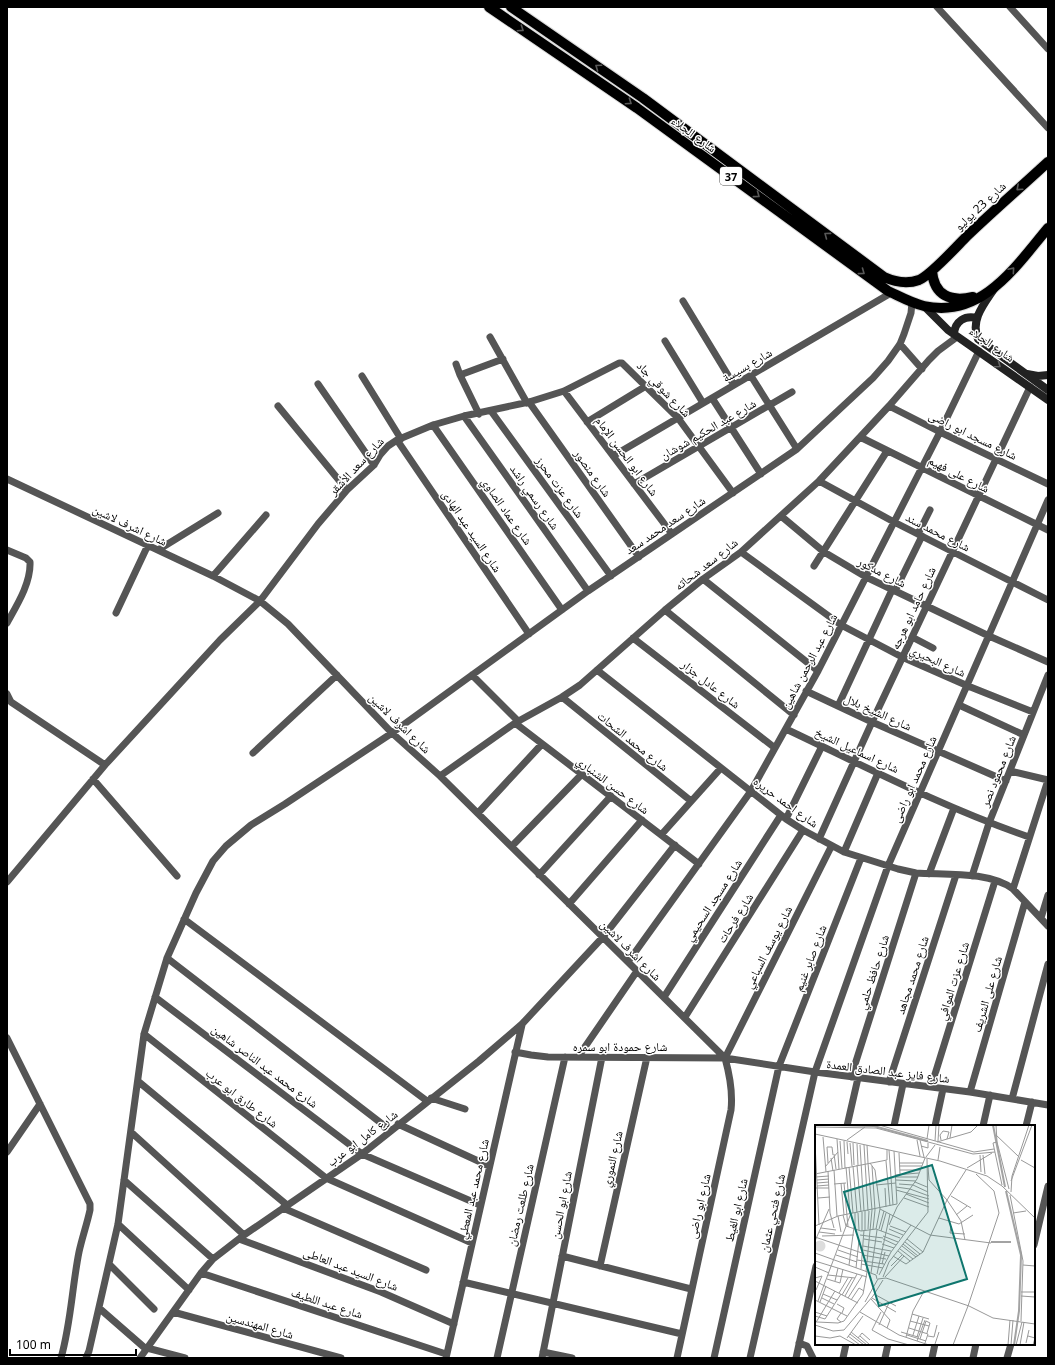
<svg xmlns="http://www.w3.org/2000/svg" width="1055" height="1365" font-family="'Noto Sans','Noto Naskh Arabic',sans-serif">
	<rect width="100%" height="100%" fill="#fff"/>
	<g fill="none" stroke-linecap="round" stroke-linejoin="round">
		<defs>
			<path id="primary" d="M 489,7 L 637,108 L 888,291 C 899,296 911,303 924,306 C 982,319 1016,266 1048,228
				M 511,7 L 643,98 L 884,277 C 895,282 908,284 919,280 C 931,275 957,246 967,236 C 993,211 1021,187 1048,162
				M 932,271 C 934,296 951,302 973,297"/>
		</defs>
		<use href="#primary" stroke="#dbdbdb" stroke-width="12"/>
		<path stroke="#555" stroke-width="7" d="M 937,7 L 1048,128
			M 1010,7 L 1048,49
			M 683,301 L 734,385
			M 490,337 L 527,403
			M 665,341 L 703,403
			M 900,344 L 922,369
			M 456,364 L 460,375 L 479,414
			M 460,375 L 503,359
			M 362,376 L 401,439
			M 751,376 L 797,449
			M 318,384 L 374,465
			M 564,391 L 672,534
			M 712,398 L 761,474
			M 529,402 L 639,557
			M 278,406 L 347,490
			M 889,406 L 940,432 L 1048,484
			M 491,411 L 611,576
			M 464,416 L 588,591
			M 587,422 L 646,386
			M 433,425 L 562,610
			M 860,437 L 1048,530
			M 397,440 L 529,634
			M 613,456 L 891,293
			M 7,479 L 213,576 L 260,601 L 288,624 L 392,733 L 440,776 L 725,1058 C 730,1076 733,1092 731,1110 L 677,1358
			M 819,481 L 894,522 L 1048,600
			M 634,484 L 792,392
			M 781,516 L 824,552 L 866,577 L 989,636 L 1048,662
			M 918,534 L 930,510
			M 7,550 L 26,558 L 30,562 C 31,583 17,605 7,623
			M 158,550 L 218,513
			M 741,552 L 841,625 L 902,657 L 968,686 L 1033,712
			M 814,566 L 887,451
			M 213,576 L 266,515
			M 703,579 L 818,671
			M 895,591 L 922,536
			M 665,610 L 794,715
			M 116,613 L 148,545
			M 912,637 L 933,648
			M 633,638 L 775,748
			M 597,670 L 786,819 L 803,830 L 844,852 L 898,869 L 916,873 C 945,875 989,871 1013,889 L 1048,926
			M 472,675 L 518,721
			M 806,691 L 872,722 L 1006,781
			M 7,694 L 11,702 L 105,765
			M 562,697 L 691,801
			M 959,705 L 1024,735
			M 838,706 L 892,590
			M 515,723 L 699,864
			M 786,729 C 866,767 945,808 1029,837
			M 253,753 L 337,675
			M 1010,771 L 1048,780
			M 440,776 L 515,723 L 562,697 L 580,685 L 665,610 L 703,579 L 741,552 L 819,481 L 889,406 L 929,360 L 938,351 L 957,337
			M 93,779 L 177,876
			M 478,813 L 542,744
			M 786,819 L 822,746
			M 661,835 L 721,768
			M 819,839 L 872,722 L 1030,387
			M 512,846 L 582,774
			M 844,852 L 878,773
			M 929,874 L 954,808
			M 539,875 L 611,796
			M 972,876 L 989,823 L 1048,675
			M 7,882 L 105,765 L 220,640 L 260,601 L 318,524 L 347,490 L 374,465 L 380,455 L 388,446 L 397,440 L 433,425 L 464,416 L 529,402 L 564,391 L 619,363 L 622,363 L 678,418 L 733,493
			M 1013,889 L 1048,780
			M 569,904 L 642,820
			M 1041,918 L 1048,895
			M 184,919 L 427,1101
			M 167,958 L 390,1130
			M 628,962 L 751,791 L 818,671 L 940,432 L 979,351
			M 155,997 L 362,1154 L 480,1205
			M 664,997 L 781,815
			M 685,1017 L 803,830
			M 144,1034 L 326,1178 L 472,1243
			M 7,1038 L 90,1204 L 90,1210 C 87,1224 82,1238 79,1252 C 72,1287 71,1323 61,1358
			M 515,1052 L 531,1055 L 548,1057 L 725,1058 L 815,1072 L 970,1092 L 1048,1105
			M 578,1057 L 637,971
			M 725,1058 L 831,847
			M 851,1077 L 916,873
			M 139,1082 L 287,1205
			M 889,1082 L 956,875
			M 931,1087 L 995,881
			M 970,1092 L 1025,902
			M 431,1098 L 465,1109
			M 1012,1099 L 1048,964
			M 398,1124 L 489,1166
			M 847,1126 L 858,1078
			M 894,1126 L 903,1084
			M 935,1126 L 943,1089
			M 983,1126 L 990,1095
			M 1026,1126 L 1032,1102
			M 131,1132 L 244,1235
			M 7,1152 L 40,1104
			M 124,1180 L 213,1259
			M 283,1208 L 426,1270
			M 118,1224 L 189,1290
			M 239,1239 L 381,1292 L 454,1324
			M 1034,1245 L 1048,1186
			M 562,1256 L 691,1289
			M 109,1264 L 154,1309
			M 600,1266 L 647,1057
			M 201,1273 L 446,1354
			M 463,1282 L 682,1334
			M 99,1308 L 146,1349
			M 173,1312 L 341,1358
			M 799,1343 L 807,1346 L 813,1358
			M 147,1348 L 185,1358
			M 543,1352 L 572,1358
			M 86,1358 L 89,1351 L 118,1224 L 144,1034 L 167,958 L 196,893 L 213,861 L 226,846 L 251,825 L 285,804 L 392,733 L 588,591 L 797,449 L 873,378 L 888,361 L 900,344 L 904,334 L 911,313 L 912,302
			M 140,1358 L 201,1273 L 213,1259 L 244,1235 L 362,1154 L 479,1061 L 522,1024 L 603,937 L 675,845
			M 446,1358 L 522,1025
			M 497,1358 L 565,1057
			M 542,1358 L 602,1057
			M 714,1358 L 779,1066 L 861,858
			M 750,1358 L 815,1072 L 888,866 L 1048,500
			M 796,1358 L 816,1266
			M 843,1358 L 846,1344
			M 885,1358 L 888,1344
			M 932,1358 L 935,1344
			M 973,1358 L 976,1344
			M 1007,1358 L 1011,1344"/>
		<path stroke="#222" stroke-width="8" d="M 994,289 C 984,304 970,320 978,339 L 1048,390
			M 924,306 L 948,330 L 1048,400
			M 954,334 C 955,321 965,315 977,318
			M 1027,374 L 1038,376 L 1048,375"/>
		<use href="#primary" stroke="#000" stroke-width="10"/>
	</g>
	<defs><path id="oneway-chevron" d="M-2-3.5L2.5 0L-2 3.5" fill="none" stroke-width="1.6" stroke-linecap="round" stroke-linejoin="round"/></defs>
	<g stroke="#595959">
		<use href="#oneway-chevron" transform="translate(521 29) rotate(34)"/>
		<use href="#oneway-chevron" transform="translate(598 67) rotate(-145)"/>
		<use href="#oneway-chevron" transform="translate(629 102) rotate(34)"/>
		<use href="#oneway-chevron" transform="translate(1019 188) rotate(138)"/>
		<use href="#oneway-chevron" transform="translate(757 195) rotate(36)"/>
		<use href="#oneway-chevron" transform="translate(827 235) rotate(-143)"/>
		<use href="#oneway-chevron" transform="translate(1012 270) rotate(-49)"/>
		<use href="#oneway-chevron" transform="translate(862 272) rotate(36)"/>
	</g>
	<use stroke="#646464" href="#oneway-chevron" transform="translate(998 365) rotate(35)"/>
	<g text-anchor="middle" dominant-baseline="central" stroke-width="3" stroke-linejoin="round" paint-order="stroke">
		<rect fill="#fff" stroke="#4c4c4c" stroke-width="1" x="720" y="167" width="22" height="18" rx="3"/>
		<g font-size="11" font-weight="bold" fill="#000">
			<text x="731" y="176">37</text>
		</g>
		<g font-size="12" fill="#000" stroke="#fff">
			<text transform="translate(694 134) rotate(36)">شارع الجلاء</text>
			<text transform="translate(980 206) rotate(-43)">شارع 23 يوليو</text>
			<text transform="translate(992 344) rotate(35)">شارع الجلاء</text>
			<text transform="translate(747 365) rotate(-30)">شارع بسيسة</text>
			<text transform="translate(664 389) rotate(46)">شارع شوقي جاد</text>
			<text transform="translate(708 429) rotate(-30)">شارع عبد الحكيم شوشان</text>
			<text transform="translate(973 435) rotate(26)">شارع مسجد ابو راضى</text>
			<text transform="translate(627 456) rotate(53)">شارع ابو الحسن الإمام</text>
			<text transform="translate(356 466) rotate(-47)">شارع سعد الأشقر</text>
			<text transform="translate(593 473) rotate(55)">شارع منصور</text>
			<text transform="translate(959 474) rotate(27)">شارع على فهيم</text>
			<text transform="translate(560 487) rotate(54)">شارع عزت محرز</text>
			<text transform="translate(535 497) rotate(55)">شارع رسمي راشد</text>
			<text transform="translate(507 511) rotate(55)">شارع عماد الصاوي</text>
			<text transform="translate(130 525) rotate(25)">شارع اشرف لاشين</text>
			<text transform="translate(665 525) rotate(-34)">شارع سعد محمد سعد</text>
			<text transform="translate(472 531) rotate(56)">شارع السيد عبد الهادى</text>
			<text transform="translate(938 532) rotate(27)">شارع محمد سند</text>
			<text transform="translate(706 564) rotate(-38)">شارع سعد شحاته</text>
			<text transform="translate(882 572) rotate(27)">شارع مدكور</text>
			<text transform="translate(913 608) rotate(-65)">شارع حامد ابو هرجه</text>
			<text transform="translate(809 661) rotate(-62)">شارع عبد الرحمن شاهين</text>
			<text transform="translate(938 661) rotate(24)">شارع البحيري</text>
			<text transform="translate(711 684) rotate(38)">شارع عادل جزار</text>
			<text transform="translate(878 712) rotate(24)">شارع الشيخ بلال</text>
			<text transform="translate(400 723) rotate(44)">شارع اشرف لاشين</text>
			<text transform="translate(633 741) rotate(39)">شارع محمد الشحات</text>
			<text transform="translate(857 750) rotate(25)">شارع اسماعيل الشيخ</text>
			<text transform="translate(998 771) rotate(-68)">شارع محمود نصر</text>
			<text transform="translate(914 779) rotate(-66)">شارع محمد ابو راضى</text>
			<text transform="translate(613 785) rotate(37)">شارع حسن الشنباري</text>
			<text transform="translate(786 802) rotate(36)">شارع احمد حريره</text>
			<text transform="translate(713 900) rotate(-57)">شارع مسجد السحيمي</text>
			<text transform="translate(735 918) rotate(-58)">شارع فرحات</text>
			<text transform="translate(768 947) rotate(-63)">شارع يوسف السباعي</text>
			<text transform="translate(631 950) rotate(45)">شارع اشرف لاشين</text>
			<text transform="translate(810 958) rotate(-69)">شارع صابر غنيم</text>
			<text transform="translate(873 972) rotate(-72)">شارع حافظ حلمي</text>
			<text transform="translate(912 975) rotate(-72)">شارع محمد مجاهد</text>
			<text transform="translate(953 981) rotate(-73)">شارع عزت الموافي</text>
			<text transform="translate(987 994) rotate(-74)">شارع على الشريف</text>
			<text x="620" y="1046">شارع حمودة ابو سمره</text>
			<text transform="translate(265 1066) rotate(37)">شارع محمد عبد الناصر شاهين</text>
			<text transform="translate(888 1071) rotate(7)">شارع فايز عبد الصادق العمدة</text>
			<text transform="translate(242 1098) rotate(38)">شارع طارق ابو عرب</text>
			<text transform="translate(362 1138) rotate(-37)">شارع كامل ابو عرب</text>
			<text transform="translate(612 1159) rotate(-77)">شارع النموري</text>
			<text transform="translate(473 1189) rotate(-77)">شارع محمد عبد المعطي</text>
			<text transform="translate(520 1205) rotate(-77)">شارع طلعت رمضان</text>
			<text transform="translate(561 1205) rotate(-79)">شارع ابو الحسن</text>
			<text transform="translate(699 1206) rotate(-77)">شارع ابو راضى</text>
			<text transform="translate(736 1210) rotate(-77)">شارع ابو الغيط</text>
			<text transform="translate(772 1213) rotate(-77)">شارع فتحي عثمان</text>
			<text transform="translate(351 1269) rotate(21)">شارع السيد عبد العاطى</text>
			<text transform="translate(327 1303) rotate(18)">شارع عبد اللطيف</text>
			<text transform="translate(260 1325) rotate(16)">شارع المهندسين</text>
		</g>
	</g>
	<g transform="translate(815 1125)">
		<rect width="220" height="220" fill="#fff"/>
		<path d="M-0.5 121a5.5 5.5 0 1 1 11 0a5.5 5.5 0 1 1-11 0Z" fill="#dcdcdc"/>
		<path fill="none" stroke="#a3a3a3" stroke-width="2" d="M 17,0 L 59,1 L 113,16M 178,0 L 190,62M 191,66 L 206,130 L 204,186 L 199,220M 176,117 L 196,117"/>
		<path fill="none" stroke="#999" stroke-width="1" d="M 64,0 L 159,27 L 179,24M 181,0 L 182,17 L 194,64M 0,2 L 61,3 L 158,29 L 180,27M 0,9 L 125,36 L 172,51 L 187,61 L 220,93M 181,10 L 203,31M 8,12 L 11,47M 135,13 L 137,0M 22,14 L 24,44M 112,14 L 114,0M 32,15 L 50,2M 102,15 L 105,31M 105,15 L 109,32M 126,15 L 125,10 L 128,6 L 134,7 L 132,14M 25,16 L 27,43M 29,16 L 30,43M 120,16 L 121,0M 123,16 L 124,0M 32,17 L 33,29M 122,17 L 156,7 L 163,0M 182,17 L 178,18 L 187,60M 0,18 L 4,100M 35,18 L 37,41M 38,18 L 39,40M 42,19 L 43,40M 45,20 L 49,86M 49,20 L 53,86M 52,20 L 53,38M 106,21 L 113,23 L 113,18M 12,22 L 13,38M 12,22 L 17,22 L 18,30M 74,25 L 78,80M 79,26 L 82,79M 84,28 L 85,49M 19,29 L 21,44M 165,30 L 166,47M 168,30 L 170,49M 111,32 L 120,20M 16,33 L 18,46M 123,35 L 125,22M 206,35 L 220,43M 71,36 L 75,81M 55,38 L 60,45 L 65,84 L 61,104M 84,38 L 108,38M 42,40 L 46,87M 38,41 L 42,88M 57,41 L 60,85 L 58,104M 84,41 L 107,41M 10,42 L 23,27M 31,42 L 35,88M 34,42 L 38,88M 113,42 L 114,55 L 132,75M 152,43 L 177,28M 19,45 L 22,91M 85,45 L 105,45M 13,46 L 15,88 L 19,103M 0,49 L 72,35 L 72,25M 80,50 L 104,48M 0,52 L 14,51M 80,52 L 103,52M 2,55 L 14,54M 81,55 L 101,56M 196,56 L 217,0M 100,57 L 112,62M 2,58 L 14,57M 26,58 L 29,90M 29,58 L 33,102M 19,59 L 31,58M 84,59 L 98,60M 61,60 L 81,58M 98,60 L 113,67M 2,61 L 14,60M 81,62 L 95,64 L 114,71M 0,63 L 14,63M 70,63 L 71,82M 81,65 L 114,74M 196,67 L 197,51 L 214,0M 91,69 L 114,78M 195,70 L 208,136 L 206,196M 136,71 L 156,83M 3,73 L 15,72M 89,73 L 114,82M 132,75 L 146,96 L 150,115M 65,84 L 115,110 L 176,118M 40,88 L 40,103M 43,88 L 44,105M 198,88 L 211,86M 28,90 L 31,101 L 46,106 L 61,104 L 85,113M 141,90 L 152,81M 23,91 L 26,107M 124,93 L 144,99 L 158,90M 74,100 L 82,82 L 102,54 L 110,33M 0,101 L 23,91 L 82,79M 75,101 L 91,107M 136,101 L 135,108 L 150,109M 6,103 L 21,105M 53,104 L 54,86M 64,104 L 69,86M 74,104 L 88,110M 50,105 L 50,86M 47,106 L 47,87M 66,106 L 71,88M 4,107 L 20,109M 45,110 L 68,113M 7,111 L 39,110M 68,111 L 83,117M 0,112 L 47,128M 49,114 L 67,117M 68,114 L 81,120M 92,114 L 108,127M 0,116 L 14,84M 90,117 L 105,129M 67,119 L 79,123M 88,119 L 103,131M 48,121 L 76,126M 87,121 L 101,132M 85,124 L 98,134M 23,125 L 43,132M 48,125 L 74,131M 83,126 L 95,136M 0,128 L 61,150 L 62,154M 21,130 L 42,137M 47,130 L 71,134M 78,131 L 91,139 L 108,127 L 132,75 L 151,45M 42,135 L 69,139M 0,136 L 52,152M 46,139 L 68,143M 67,139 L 70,127M 34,140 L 39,102M 208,140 L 220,141M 76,141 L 87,130M 0,142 L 14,148M 41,143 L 44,115M 46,144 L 49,105M 51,147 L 57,85 L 53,38M 56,148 L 62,105M 62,149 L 75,89M 13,150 L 40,153 L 42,149M 64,150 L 76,127 L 96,100M 68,152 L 74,137 L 113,87 L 112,34M 70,152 L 89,131M 0,153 L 7,151 L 1,165M 12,154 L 25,158 L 28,144M 63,154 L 71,153 L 154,181 L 178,193 L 220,199M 0,156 L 43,178M 20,156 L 23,143M 206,167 L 220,167M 24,168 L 33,153M 8,169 L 22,175M 59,169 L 81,181M 27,170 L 37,153M 30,171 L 40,153M 206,171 L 220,172M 7,173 L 19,179M 33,173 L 47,151M 57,173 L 81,187M 56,174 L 75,195 L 72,203M 0,175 L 32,191M 36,175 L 44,163 L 49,166M 3,176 L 36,88M 5,177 L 11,161M 50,177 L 63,154M 22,179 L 29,183 L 27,188M 153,181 L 184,88 L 179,66 L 161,49M 0,187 L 12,191M 45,187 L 84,210 L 114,220M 26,188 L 22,194 L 26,197M 97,189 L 114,194M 0,191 L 10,194 L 26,169M 95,196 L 114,201M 111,196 L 115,198 L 112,208M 2,197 L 23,198 L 29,196 L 48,169 L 52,147M 0,199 L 20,166M 0,200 L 18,206 L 29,205 L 58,171 L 68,155M 64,200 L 74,178M 94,203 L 113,209 L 110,218M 57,205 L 73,214 L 94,220M 57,205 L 66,187M 36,207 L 52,220M 86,207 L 103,212M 35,209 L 49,220M 92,210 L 111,216M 98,210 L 104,191M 0,211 L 15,213 L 25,211 L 41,220M 33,211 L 45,220M 45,211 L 55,220M 113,211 L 119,212 L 122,200M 213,211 L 220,213 L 218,220M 91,212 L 98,186 L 109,166M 102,212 L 108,193M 32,213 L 48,191M 43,213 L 47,208 L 55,215M 105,214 L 111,196M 102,216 L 110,195M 211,218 L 214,205M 120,219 L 124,207M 138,220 L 153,181M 193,220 L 195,195M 196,220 L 198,195M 201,220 L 207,197M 205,220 L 209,197"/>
		<path fill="#0f766e" fill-opacity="0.15" stroke="#0f766e" stroke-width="2" d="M 117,40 L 152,154 L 64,181 L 29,67 Z"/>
		<rect width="220" height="220" fill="none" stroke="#000" stroke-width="2"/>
	</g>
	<rect width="1055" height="1365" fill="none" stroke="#000000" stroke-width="16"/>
	<path d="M10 1349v6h126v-6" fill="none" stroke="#000000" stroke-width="2"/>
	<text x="16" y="1349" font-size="12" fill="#000000" stroke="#ffffff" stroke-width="3" paint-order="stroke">100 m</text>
</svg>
